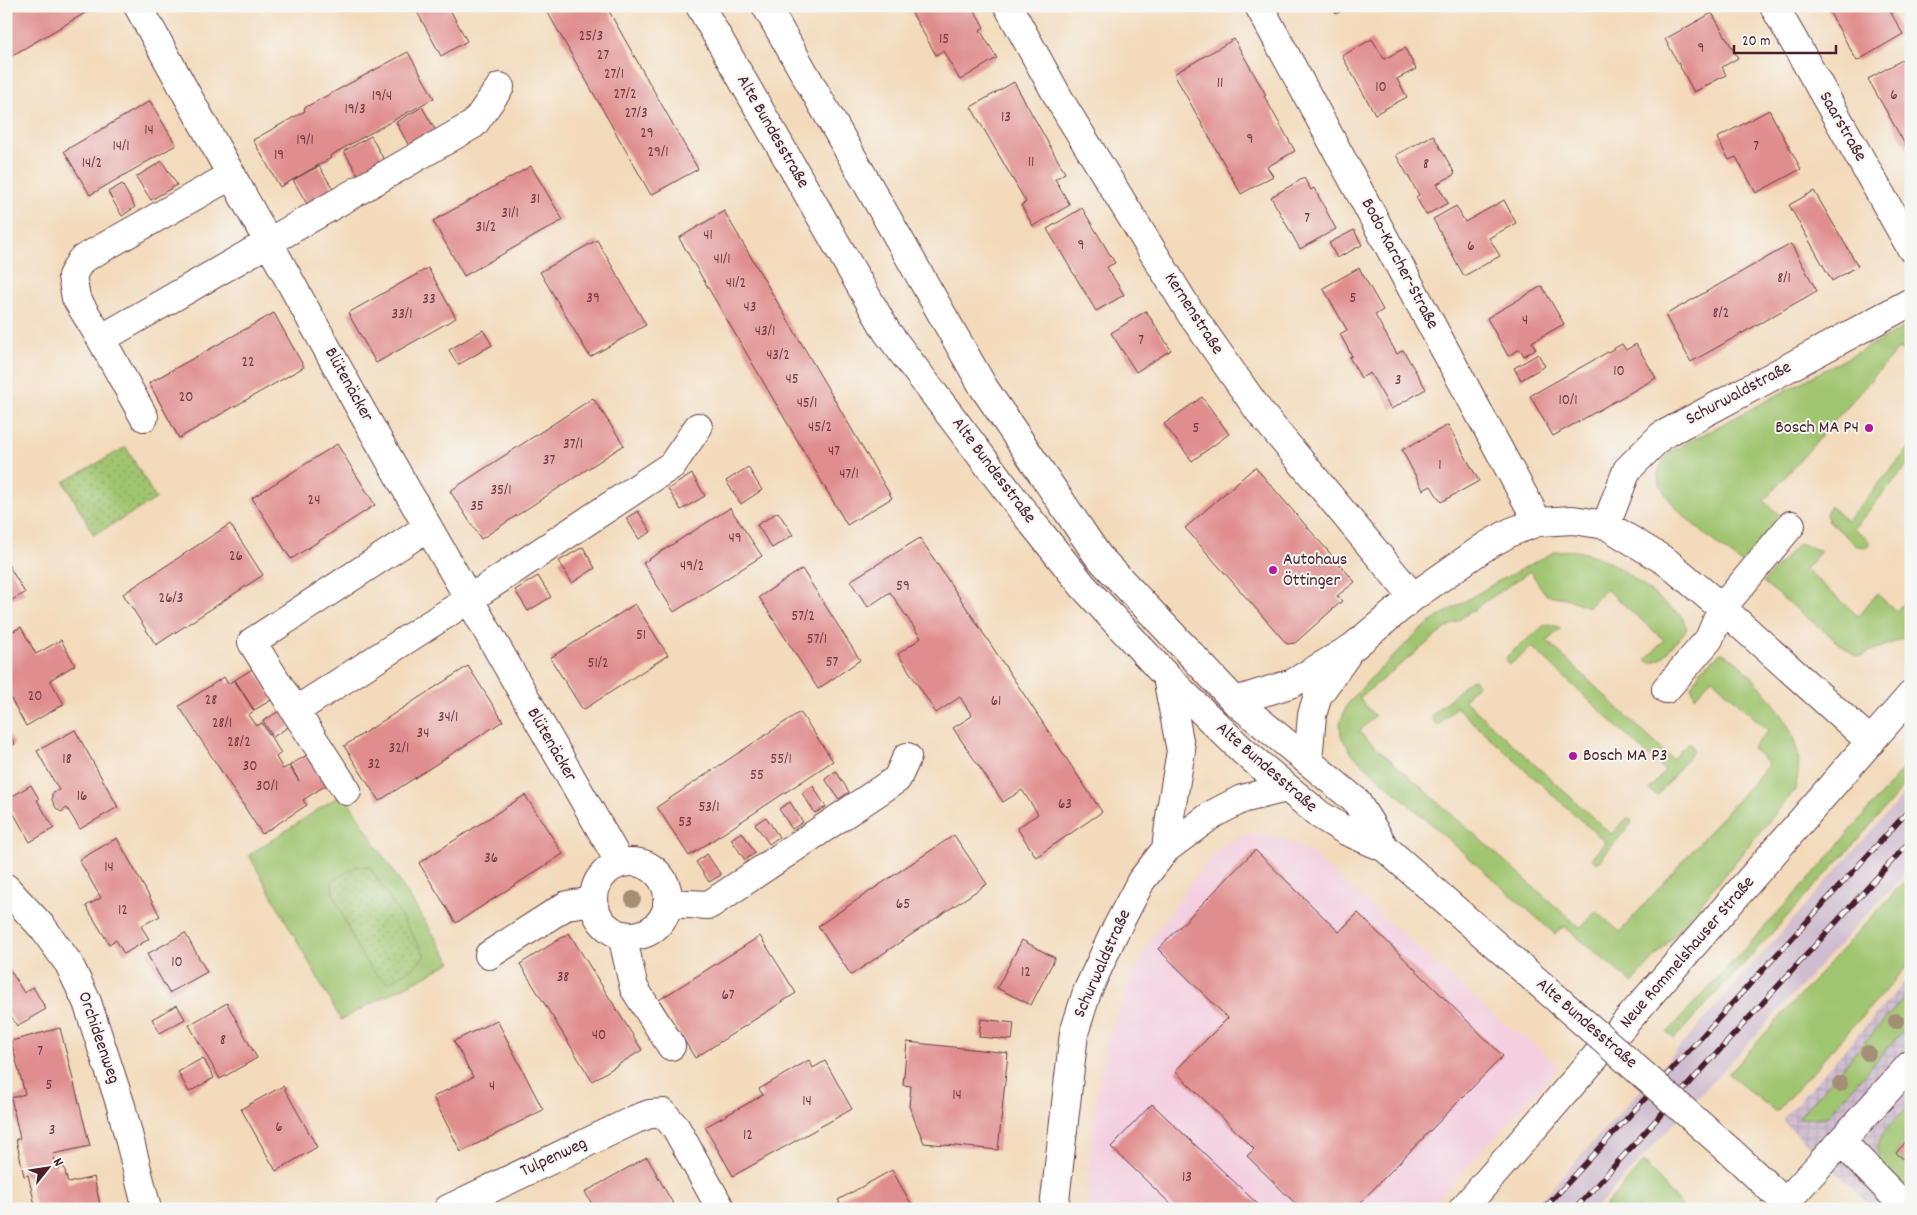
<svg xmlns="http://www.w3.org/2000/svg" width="1917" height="1215" font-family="Dekko,sans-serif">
	<defs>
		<pattern id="industrial-grid" width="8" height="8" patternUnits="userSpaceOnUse" patternTransform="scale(1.25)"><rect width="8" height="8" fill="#cfbdcf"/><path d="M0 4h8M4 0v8" fill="none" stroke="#b3a2b2"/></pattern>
		<pattern id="park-dots" width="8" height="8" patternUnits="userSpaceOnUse" patternTransform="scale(1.25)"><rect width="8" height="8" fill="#a0c56f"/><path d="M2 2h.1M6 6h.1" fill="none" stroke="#849f5b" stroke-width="1.8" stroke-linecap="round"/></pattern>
	</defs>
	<rect width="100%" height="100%" fill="#f6f6f2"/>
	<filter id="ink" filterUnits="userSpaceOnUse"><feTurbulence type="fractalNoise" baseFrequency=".02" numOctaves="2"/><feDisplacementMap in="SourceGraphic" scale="10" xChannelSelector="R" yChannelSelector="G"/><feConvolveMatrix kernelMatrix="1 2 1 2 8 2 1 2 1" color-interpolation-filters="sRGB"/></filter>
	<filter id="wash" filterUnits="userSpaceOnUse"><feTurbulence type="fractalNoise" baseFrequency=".0096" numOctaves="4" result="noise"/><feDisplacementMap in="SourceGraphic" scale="20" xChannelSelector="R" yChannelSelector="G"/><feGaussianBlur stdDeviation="1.12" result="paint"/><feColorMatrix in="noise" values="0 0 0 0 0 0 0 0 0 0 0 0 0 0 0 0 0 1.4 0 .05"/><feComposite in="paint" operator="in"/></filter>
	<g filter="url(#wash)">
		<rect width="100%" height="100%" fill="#f3daba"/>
		<path fill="#f3cfe0" d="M 1246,834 L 1264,834 L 1282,838 L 1310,852 L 1501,1022 L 1534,1044 L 1559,1067 L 1429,1209 L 1087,1209 L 1092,1123 L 1106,1043 L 1124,993 L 1147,946 L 1194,878 L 1217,850 L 1233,839 Z"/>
		<path fill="url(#industrial-grid)" d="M 1911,975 L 1911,1209 L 1874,1209 L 1782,1120 Z"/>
		<path fill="#cfbdcf" d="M 1911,786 L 1911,867 L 1595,1209 L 1532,1209 L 1686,1040 Z"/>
		<path fill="#a0c56f" stroke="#75724d" d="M 1911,324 L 1911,355 L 1898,349 L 1764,501 L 1782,517 L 1741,563 C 1721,547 1654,499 1658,473 C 1660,465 1666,458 1670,452 Z
			M 1911,446 L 1911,461 L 1854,528 L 1871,543 L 1866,547 L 1857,546 L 1829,521 L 1826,514 L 1830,506 L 1847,521 Z
			M 1799,543 L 1821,551 L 1805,569 L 1858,616 L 1877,594 L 1896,611 L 1911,595 L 1911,636 L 1868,652 L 1861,657 L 1855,656 L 1763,582 Z
			M 1556,551 C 1562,551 1569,550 1576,551 C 1617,557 1650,593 1682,617 L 1687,629 L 1661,659 L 1651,663 L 1646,660 L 1664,640 L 1606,589 L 1588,607 L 1566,598 L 1546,595 L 1530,571 L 1441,632 L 1359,698 L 1375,716 L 1359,732 L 1580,928 L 1596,911 L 1620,932 L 1769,764 L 1752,748 L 1768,731 L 1712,678 L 1695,697 L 1691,687 L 1702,669 L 1721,653 C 1737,655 1773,701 1782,715 C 1789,726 1796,742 1798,755 C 1800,766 1797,779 1795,790 L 1665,946 L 1632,983 L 1564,926 L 1555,934 L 1352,754 L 1341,736 L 1340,723 L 1347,705 L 1367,682 L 1419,631 L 1435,619 L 1497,582 Z
			M 1550,624 L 1561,628 L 1547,641 L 1672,759 L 1688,743 L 1691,744 L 1693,751 L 1660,793 L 1657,795 L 1649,790 L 1665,771 L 1532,647 L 1509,665 L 1506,659 L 1508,655 L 1545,625 Z
			M 1474,679 L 1478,683 L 1464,700 L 1611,834 L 1627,818 L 1631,820 L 1632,823 L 1599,861 L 1596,863 L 1592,858 L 1605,842 L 1456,707 L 1438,726 L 1435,724 L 1432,718 L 1433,714 L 1470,680 Z
			M 1911,759 L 1911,778 L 1856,842 L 1674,1039 L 1667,1033 L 1820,867 Z
			M 343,793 L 451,962 C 415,983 377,999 341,1020 L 249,855 Z
			M 1911,874 L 1911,962 L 1776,1112 L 1728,1074 Z
			M 1911,990 L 1911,1022 L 1826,1117 L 1797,1119 Z
			M 1911,1104 L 1911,1136 L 1896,1153 L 1911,1165 L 1911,1177 L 1902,1187 C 1895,1179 1887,1171 1882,1163 C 1867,1140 1897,1119 1911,1104 Z
			M 1644,1162 L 1684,1209 L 1602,1209 Z"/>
		<path fill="url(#park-dots)" stroke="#75724d" d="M 126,447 L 156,499 L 94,535 L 64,482 Z
			M 357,866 L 370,867 L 425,955 L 414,967 L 388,983 C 358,965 347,923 333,893 L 332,881 Z"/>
		<g id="blocks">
			<path fill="#e08d8d" d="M 6,6 L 97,6 L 6,59 Z
				M 414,6 L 448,6 L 467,41 L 441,56 Z
				M 544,6 L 606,6 L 698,169 L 651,195 Z
				M 908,6 L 972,6 L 984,27 L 980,30 L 997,58 L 960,80 L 943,51 L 936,55 Z
				M 1332,6 L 1349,6 L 1336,14 Z
				M 1826,6 L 1887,6 L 1903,34 L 1857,61 Z
				M 1712,13 L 1738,58 L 1722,67 L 1726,75 L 1694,92 L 1665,39 Z
				M 1234,39 L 1266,95 L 1264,96 L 1295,151 L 1267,167 L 1273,176 L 1241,194 L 1174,74 Z
				M 1372,39 L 1384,59 L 1405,48 L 1416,69 L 1397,79 L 1407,97 L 1375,114 L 1342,56 Z
				M 408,52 L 434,98 L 356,141 L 330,156 L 331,158 L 280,187 L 253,140 L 305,111 L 304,108 Z
				M 1911,55 L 1911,155 L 1868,79 Z
				M 1014,82 L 1065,173 L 1055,179 L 1070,205 L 1033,226 L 1021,205 L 1026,202 L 971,107 Z
				M 150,101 L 176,145 L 90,195 L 64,151 Z
				M 422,107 L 436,131 L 409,146 L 396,122 Z
				M 1769,110 L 1801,169 L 1756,193 L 1736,157 L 1729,160 L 1717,138 Z
				M 1433,135 L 1455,174 L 1437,184 L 1448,203 L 1426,215 L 1416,197 L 1419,195 L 1396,155 Z
				M 371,136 L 384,160 L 358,175 L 344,151 Z
				M 162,161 L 177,185 L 151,200 L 136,177 Z
				M 319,166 L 333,189 L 307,204 L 293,180 Z
				M 531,166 L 563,220 L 464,276 L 433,221 Z
				M 1304,178 L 1311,190 L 1314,188 L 1336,229 L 1300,249 L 1271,197 Z
				M 122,184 L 135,207 L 122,216 L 108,192 Z
				M 1814,191 L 1858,266 L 1832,281 L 1789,205 Z
				M 1504,200 L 1516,223 L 1489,238 L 1500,256 L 1464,276 L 1433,219 L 1456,206 L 1465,222 Z
				M 1082,208 L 1115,263 L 1107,267 L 1124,295 L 1096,311 L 1047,229 Z
				M 724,211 L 892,498 L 847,525 L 679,238 Z
				M 1354,230 L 1362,245 L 1337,258 L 1329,243 Z
				M 597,240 L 646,325 L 590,357 L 540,272 Z
				M 1791,244 L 1817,291 L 1691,362 L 1665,315 Z
				M 428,268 L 456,318 L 376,363 L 348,313 Z
				M 1359,268 L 1383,310 L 1375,315 L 1397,354 L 1403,350 L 1426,389 L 1391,409 L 1370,373 L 1361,378 L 1349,357 L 1352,356 L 1340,334 L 1347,330 L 1323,288 Z
				M 1542,286 L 1564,324 L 1532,342 L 1536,349 L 1524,356 L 1520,349 L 1508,356 L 1487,318 Z
				M 1146,311 L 1171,350 L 1136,372 L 1111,333 Z
				M 274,313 L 304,367 L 179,438 L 149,383 Z
				M 483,330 L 492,345 L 458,365 L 449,350 Z
				M 1622,344 L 1626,350 L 1636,344 L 1656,378 L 1553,436 L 1530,396 Z
				M 1538,354 L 1545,366 L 1521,380 L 1514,368 Z
				M 1202,397 L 1229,434 L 1192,461 L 1164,424 Z
				M 593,398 L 624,445 L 481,539 L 450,491 Z
				M 1448,425 L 1479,481 L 1441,502 L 1431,486 L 1423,490 L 1402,450 Z
				M 337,444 L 375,505 L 291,559 L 252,498 Z
				M 748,467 L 762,490 L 741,504 L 726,481 Z
				M 1255,467 L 1355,582 L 1337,596 L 1342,601 L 1295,643 L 1287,644 L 1185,528 Z
				M 692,474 L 705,496 L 681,510 L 668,489 Z
				M 730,508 L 762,556 L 674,612 L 643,563 Z
				M 638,511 L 651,532 L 639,539 L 626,518 Z
				M 778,512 L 793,535 L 772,548 L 757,525 Z
				M 230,524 L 263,575 L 156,645 L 123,594 Z
				M 920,538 L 1102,812 L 1036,857 L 1017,828 L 1038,814 L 1022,790 L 1003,802 L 953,728 L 972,716 L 960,697 L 936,713 L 898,654 L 921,638 L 890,592 L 868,607 L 850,581 Z
				M 583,547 L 595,568 L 572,583 L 559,561 Z
				M 6,561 L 25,593 L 6,603 Z
				M 802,569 L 860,660 L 818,689 L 759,597 Z
				M 538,576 L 551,597 L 528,611 L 515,590 Z
				M 635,604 L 668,655 L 583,710 L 550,658 Z
				M 21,627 L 36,654 L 61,640 L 75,665 L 50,680 L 64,704 L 26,726 L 6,690 L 6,635 Z
				M 468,666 L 503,721 L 379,801 L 344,746 Z
				M 254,668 L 273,699 L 254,710 L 235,680 Z
				M 224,677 L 228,684 L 234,680 L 244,695 L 254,711 L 248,715 L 256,726 L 262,723 L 281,753 L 276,757 L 283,769 L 289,766 L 299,781 L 290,765 L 309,754 L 328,784 L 303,800 L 307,805 L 262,834 L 179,706 Z
				M 281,710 L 291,725 L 273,737 L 263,721 Z
				M 800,712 L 833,761 L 689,856 L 657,807 Z
				M 6,730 L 15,744 L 6,750 Z
				M 75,730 L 118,807 L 80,829 L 67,808 L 61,812 L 56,808 L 52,800 L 52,794 L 59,790 L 37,751 Z
				M 836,771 L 849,792 L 839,799 L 825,779 Z
				M 31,785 L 39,799 L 37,800 L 54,828 L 30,842 L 6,800 Z
				M 813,786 L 826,807 L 815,813 L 802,793 Z
				M 525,795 L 563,854 L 456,923 L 419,863 Z
				M 790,802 L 803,822 L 792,829 L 779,809 Z
				M 766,817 L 779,837 L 769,844 L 755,824 Z
				M 742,832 L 755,853 L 745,860 L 731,839 Z
				M 954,835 L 987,884 L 851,975 L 818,926 Z
				M 117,838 L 160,916 L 141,926 L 149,939 L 124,954 L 116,940 L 109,944 L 86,906 L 101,898 L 79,860 Z
				M 1255,850 L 1339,932 L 1358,913 L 1503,1056 L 1354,1209 L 1301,1209 L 1247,1156 L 1254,1149 L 1175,1071 L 1228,1018 L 1158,949 Z
				M 707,854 L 721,875 L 709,882 L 696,862 Z
				M 185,933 L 207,972 L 169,993 L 147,954 Z
				M 569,933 L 642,1050 L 592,1081 L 520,964 Z
				M 760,936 L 796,993 L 695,1058 L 659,1000 Z
				M 1022,940 L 1055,958 L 1031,1005 L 997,988 Z
				M 6,963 L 24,993 L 33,987 L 46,1009 L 17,1026 L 6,1008 Z
				M 227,1003 L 257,1058 L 220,1079 L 189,1025 Z
				M 177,1005 L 185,1019 L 160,1033 L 152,1019 Z
				M 981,1019 L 1014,1023 L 1012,1040 L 979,1037 Z
				M 497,1020 L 543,1110 L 461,1152 L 433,1097 L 473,1077 L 454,1041 Z
				M 60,1028 L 90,1146 L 53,1154 L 57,1169 L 64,1167 L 68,1183 L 94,1177 L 101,1209 L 36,1209 L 28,1175 L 24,1176 L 16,1139 L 20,1139 L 11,1098 L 25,1094 L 11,1041 Z
				M 907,1042 L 1008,1053 L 998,1150 L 924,1143 L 909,1106 L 911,1086 L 903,1085 Z
				M 203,1058 L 214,1078 L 189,1092 L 178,1072 Z
				M 809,1060 L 813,1068 L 825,1061 L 852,1109 L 733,1176 L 705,1127 L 763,1095 L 759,1089 Z
				M 283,1086 L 317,1147 L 276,1171 L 241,1109 Z
				M 1152,1104 L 1263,1209 L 1176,1209 L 1111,1147 Z
				M 1911,1136 L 1911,1165 L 1896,1153 Z
				M 647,1157 L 676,1209 L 595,1209 L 585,1192 Z
				M 892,1170 L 914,1209 L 830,1209 L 840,1203 L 838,1200 Z"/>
		</g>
	</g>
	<g filter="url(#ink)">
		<use href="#blocks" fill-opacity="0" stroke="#633b40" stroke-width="1"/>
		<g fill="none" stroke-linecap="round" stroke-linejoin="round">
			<defs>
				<path id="minor" d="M 138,6 L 361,410 L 620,863
					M 1008,6 L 1062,104 L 1191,314 L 1259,411 L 1413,597
					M 1259,6 L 1538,522
					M 1774,6 L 1911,248
					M 232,175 L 81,260 L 72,276 L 76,298 L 101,339 L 474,124 L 500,87
					M 101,339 L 144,417
					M 1606,525 L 1627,470 L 1661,436 L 1911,302
					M 428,527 L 252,642 L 295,711 L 468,600 L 672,465 L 698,427
					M 1666,689 L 1709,639 L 1722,608 L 1791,525
					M 1235,701 L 1293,683 L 1353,647 L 1413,597 L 1486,546 L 1511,532 L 1538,522 L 1573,520 L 1606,525 L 1667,562 L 1722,608 L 1871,742
					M 295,711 L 347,791
					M 1308,761 L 1312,715 L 1318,695 L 1346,656
					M 1166,849 L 1171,810 L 1181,751 L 1167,677
					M594 899a37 37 0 1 1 74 0a37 37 0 1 1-74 0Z
					M 6,888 L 43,928 L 69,964 L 87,1002 L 121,1106 L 147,1209
					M 667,903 L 709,905 L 897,779 L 907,757
					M 622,935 L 634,988 L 671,1046
					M 489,955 L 567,905 L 594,901
					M 1842,1142 L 1907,1209
					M 1785,1203 L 1911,1064
					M 448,1209 L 636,1119 L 650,1114 L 663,1113 L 676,1128 L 721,1209
					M 1054,1209 L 1074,1033 L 1087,992 L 1113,935 L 1141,881 L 1166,849 L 1213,814 L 1242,799 L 1286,788
					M 1463,1209 L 1911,695"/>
				<path id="major" d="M 700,6 L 887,332 L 1026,515 L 1083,586 L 1167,677 L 1243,751 L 1320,815 L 1346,831 L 1385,848
					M 766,6 L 984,388 L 1098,556 L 1235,701 L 1356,801 L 1385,848 L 1539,983
					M 1730,1151 L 1792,1209"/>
			</defs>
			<use href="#minor" stroke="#633b40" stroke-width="30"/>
			<use href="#major" stroke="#633b40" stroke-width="30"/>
			<use href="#minor" stroke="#fff" stroke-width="28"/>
			<use href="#major" stroke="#fff" stroke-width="28"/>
			<defs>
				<path id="rail" d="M 1544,1209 L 1911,808
					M 1575,1209 L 1911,840"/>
			</defs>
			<use href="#rail" stroke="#4a1f2b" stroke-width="5.5"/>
			<use href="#rail" stroke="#f6f6f2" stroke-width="4" stroke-dasharray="11" stroke-linecap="butt"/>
			<defs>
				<path id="major-bridge" d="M 1539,983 L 1730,1151"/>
			</defs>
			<use href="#major-bridge" stroke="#633b40" stroke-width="30" stroke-linecap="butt"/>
			<use href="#major-bridge" stroke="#fff" stroke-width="28"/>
		</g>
		<g fill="#a48f76">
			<circle cx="633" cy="899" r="8"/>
			<circle cx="1896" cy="1021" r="8"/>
			<circle cx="1868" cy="1053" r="8"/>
			<circle cx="1840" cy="1084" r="8"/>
		</g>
	</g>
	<g fill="#b5179e" stroke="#f6f6f2" stroke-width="2">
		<circle cx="1869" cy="428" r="5"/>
		<circle cx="1273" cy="570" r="5"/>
		<circle cx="1573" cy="756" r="5"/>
	</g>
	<g text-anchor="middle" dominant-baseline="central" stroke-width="4" stroke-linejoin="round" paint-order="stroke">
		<g font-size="15" fill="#703a44">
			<text x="591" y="37">25/3</text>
			<text x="944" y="40">15</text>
			<text x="1701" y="49">9</text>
			<text x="603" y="56">27</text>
			<text x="614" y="75">27/1</text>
			<text x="1220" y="84">11</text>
			<text x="1381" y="88">10</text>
			<text x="625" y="95">27/2</text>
			<text x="1894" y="96">6</text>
			<text x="382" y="97">19/4</text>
			<text x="355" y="110">19/3</text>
			<text x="636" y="114">27/3</text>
			<text x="1006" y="118">13</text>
			<text x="149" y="131">14</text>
			<text x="647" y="134">29</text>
			<text x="1250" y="140">9</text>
			<text x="305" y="141">19/1</text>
			<text x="121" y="147">14/1</text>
			<text x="1756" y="147">7</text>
			<text x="658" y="153">29/1</text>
			<text x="279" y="156">19</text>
			<text x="1031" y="163">11</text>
			<text x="92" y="164">14/2</text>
			<text x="1426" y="165">8</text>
			<text x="535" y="200">31</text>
			<text x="510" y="214">31/1</text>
			<text x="1307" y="219">7</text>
			<text x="486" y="228">31/2</text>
			<text x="708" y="236">41</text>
			<text x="1081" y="246">9</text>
			<text x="1471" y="247">6</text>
			<text x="722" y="260">41/1</text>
			<text x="1784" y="279">8/1</text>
			<text x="736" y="284">41/2</text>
			<text x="593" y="299">39</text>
			<text x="1353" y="299">5</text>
			<text x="429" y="300">33</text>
			<text x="750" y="308">43</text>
			<text x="1721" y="314">8/2</text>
			<text x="402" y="315">33/1</text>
			<text x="1525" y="321">4</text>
			<text x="765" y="332">43/1</text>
			<text x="1141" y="341">7</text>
			<text x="778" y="356">43/2</text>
			<text x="248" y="363">22</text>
			<text x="1619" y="372">10</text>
			<text x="792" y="380">45</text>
			<text x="1398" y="381">3</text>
			<text x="186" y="398">20</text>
			<text x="1568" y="401">10/1</text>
			<text x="807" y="404">45/1</text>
			<text x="820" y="428">45/2</text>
			<text x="1196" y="429">5</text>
			<text x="573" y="445">37/1</text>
			<text x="834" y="452">47</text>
			<text x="549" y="461">37</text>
			<text x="1440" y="466">1</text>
			<text x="849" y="475">47/1</text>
			<text x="501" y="491">35/1</text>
			<text x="314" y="501">24</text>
			<text x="477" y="507">35</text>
			<text x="735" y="539">49</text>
			<text x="236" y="557">26</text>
			<text x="692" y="567">49/2</text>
			<text x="903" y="587">59</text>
			<text x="171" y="599">26/3</text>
			<text x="803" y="617">57/2</text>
			<text x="641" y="636">51</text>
			<text x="817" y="640">57/1</text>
			<text x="832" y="663">57</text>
			<text x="598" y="664">51/2</text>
			<text x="35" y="697">20</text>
			<text x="211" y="701">28</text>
			<text x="996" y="702">61</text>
			<text x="448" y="718">34/1</text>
			<text x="222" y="724">28/1</text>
			<text x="423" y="734">34</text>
			<text x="239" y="743">28/2</text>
			<text x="399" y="749">32/1</text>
			<text x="67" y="760">18</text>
			<text x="781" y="760">55/1</text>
			<text x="374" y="765">32</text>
			<text x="250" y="767">30</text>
			<text x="757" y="776">55</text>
			<text x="267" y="787">30/1</text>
			<text x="82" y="797">16</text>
			<text x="1065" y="805">63</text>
			<text x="709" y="808">53/1</text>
			<text x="685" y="823">53</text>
			<text x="491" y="859">36</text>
			<text x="109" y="868">14</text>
			<text x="903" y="905">65</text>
			<text x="123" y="911">12</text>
			<text x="177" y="963">10</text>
			<text x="1026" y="973">12</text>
			<text x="563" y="978">38</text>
			<text x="728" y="996">67</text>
			<text x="599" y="1036">40</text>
			<text x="223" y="1041">8</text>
			<text x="40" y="1052">7</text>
			<text x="49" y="1086">5</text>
			<text x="492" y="1087">4</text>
			<text x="957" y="1096">14</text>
			<text x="807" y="1102">14</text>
			<text x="279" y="1128">6</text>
			<text x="52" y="1131">3</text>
			<text x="748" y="1136">12</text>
			<text x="1187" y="1178">13</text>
		</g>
		<g font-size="18" fill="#4a1f2b" stroke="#f6f6f2">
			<text transform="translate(1842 127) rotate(60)">Saarstraße</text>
			<text transform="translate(772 132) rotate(60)">Alte Bundesstraße</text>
			<text transform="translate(1399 264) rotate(62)">Bodo-Karcher-Straße</text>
			<text transform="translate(1193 314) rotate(57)">Kernenstraße</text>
			<text transform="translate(348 385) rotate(61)">Blütenäcker</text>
			<text transform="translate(1739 394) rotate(-28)">Schurwaldstraße</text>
			<text transform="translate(993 471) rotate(53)">Alte Bundesstraße</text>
			<text transform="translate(551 745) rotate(60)">Blütenäcker</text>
			<text transform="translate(1266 768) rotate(41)">Alte Bundesstraße</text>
			<text transform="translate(1688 953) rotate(-49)">Neue Rommelshauser Straße</text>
			<text transform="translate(1103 964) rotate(-66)">Schurwaldstraße</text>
			<text transform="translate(1586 1024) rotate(41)">Alte Bundesstraße</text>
			<text transform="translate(98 1038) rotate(71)">Orchideenweg</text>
			<text transform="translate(554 1158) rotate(-25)">Tulpenweg</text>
		</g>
		<g font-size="18" fill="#4a1f2b" stroke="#f6f6f2" text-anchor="start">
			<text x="1859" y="428" text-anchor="end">Bosch MA P4</text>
			<text x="1283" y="560">Autohaus<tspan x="1283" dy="21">Öttinger</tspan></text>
			<text x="1583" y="756">Bosch MA P3</text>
		</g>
	</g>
	<rect width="1917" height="1215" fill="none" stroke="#f6f6f2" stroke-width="25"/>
	<g transform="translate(48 1168) rotate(60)" stroke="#f6f6f2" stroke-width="4" paint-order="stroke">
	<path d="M0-4L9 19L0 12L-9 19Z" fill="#4a1f2b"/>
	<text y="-8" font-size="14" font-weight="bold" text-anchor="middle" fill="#4a1f2b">N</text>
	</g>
	<path d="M1734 45v8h102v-8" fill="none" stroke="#4a1f2b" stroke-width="2.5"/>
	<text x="1742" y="45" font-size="15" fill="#4a1f2b" stroke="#f6f6f2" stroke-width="4" paint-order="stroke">20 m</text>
</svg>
